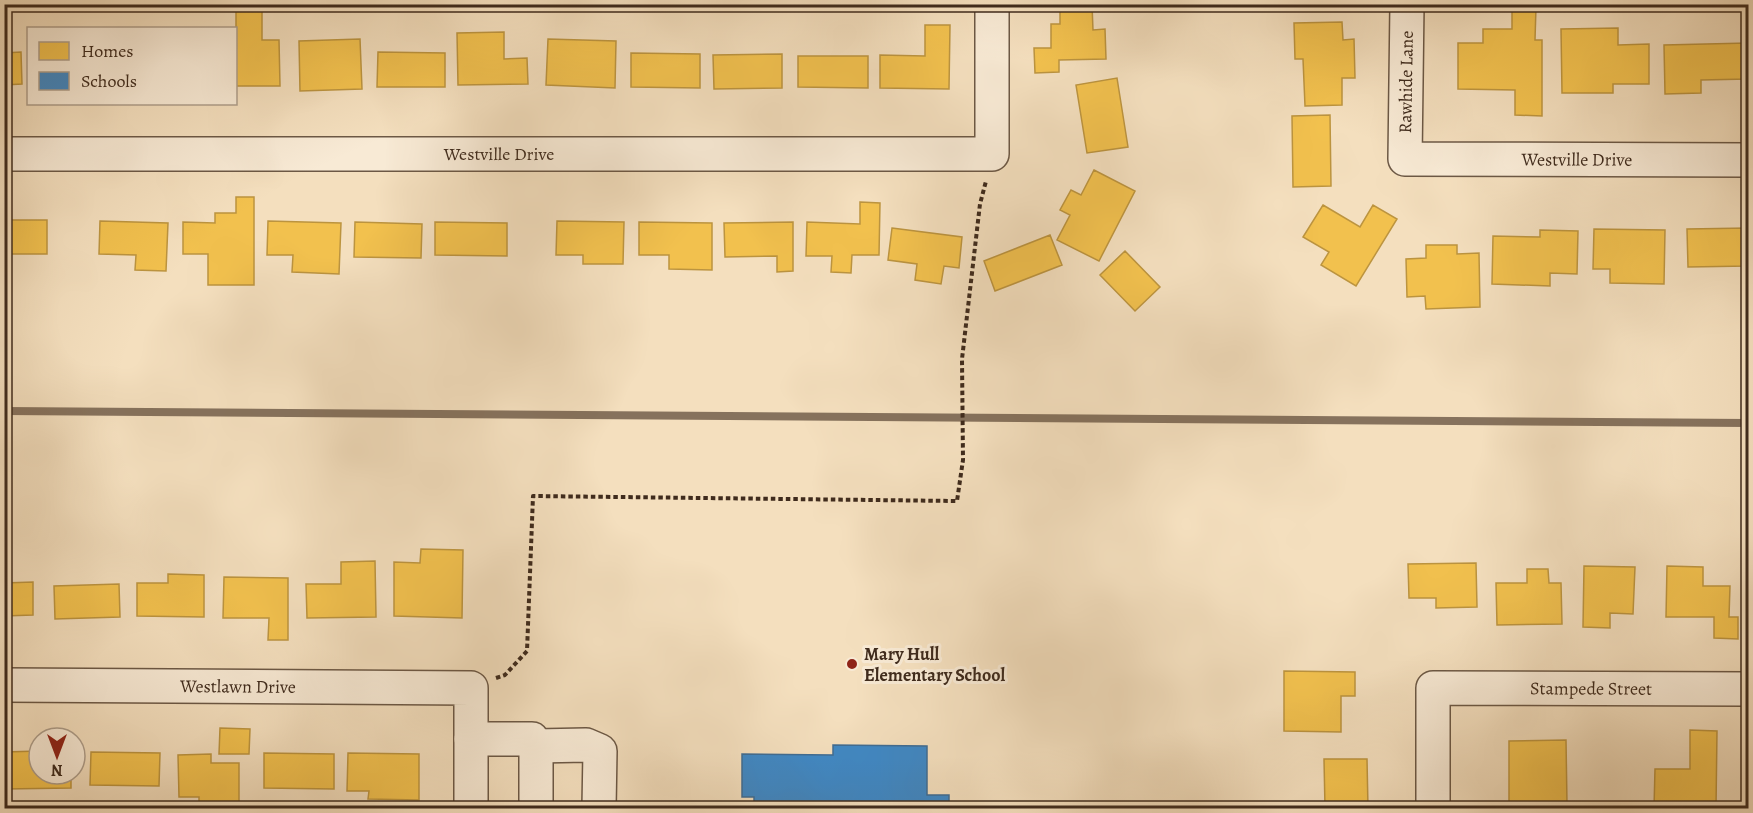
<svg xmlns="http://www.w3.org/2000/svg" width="1753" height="813" font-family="Alegreya,serif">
	<rect width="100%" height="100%" fill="#f4dfbe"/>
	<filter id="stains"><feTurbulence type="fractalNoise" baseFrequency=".00333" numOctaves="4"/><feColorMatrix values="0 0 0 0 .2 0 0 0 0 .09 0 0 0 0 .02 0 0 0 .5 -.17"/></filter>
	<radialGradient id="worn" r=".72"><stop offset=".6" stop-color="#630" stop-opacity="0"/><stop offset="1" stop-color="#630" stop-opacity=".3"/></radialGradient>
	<path fill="#f2c14e" stroke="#bc943f" stroke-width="1.5" d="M 236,4 L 262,4 L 262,40 L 279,40 L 280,86 L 236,86 Z
		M 1060,4 L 1092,4 L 1093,30 L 1105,29 L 1106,59 L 1059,60 L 1059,72 L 1035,73 L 1034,48 L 1051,48 L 1051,24 L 1060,24 Z
		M 1299,4 L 1336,4 L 1336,11 L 1299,10 Z
		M 1512,6 L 1536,7 L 1535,40 L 1542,40 L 1542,116 L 1515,115 L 1515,90 L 1458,89 L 1458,43 L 1483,43 L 1483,29 L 1512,29 Z
		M 1342,22 L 1343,40 L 1354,39 L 1355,78 L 1342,78 L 1342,105 L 1305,106 L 1303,59 L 1295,59 L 1294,23 Z
		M 925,25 L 950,25 L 949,89 L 880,88 L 880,55 L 925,56 Z
		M 1618,28 L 1618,45 L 1649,44 L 1649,84 L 1613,84 L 1613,93 L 1562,93 L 1561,29 Z
		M 504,32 L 504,59 L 527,58 L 528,84 L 458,85 L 457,33 Z
		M 360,39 L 362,89 L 300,91 L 299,41 Z
		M 548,39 L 616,41 L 615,88 L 546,85 Z
		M 1748,43 L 1748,79 L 1701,80 L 1701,93 L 1665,94 L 1664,45 Z
		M 21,52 L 22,84 L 4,85 L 4,53 Z
		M 378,52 L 445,53 L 445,87 L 377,87 Z
		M 631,53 L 700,54 L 700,88 L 631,87 Z
		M 782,54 L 782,88 L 714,89 L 713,55 Z
		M 798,56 L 868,56 L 868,88 L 798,87 Z
		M 1117,78 L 1128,147 L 1087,153 L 1076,85 Z
		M 1330,115 L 1331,186 L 1293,187 L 1292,116 Z
		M 1094,170 L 1135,191 L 1099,261 L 1057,240 L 1070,215 L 1060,210 L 1071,190 L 1081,195 Z
		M 236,197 L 254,197 L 254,285 L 208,285 L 208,254 L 183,254 L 183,222 L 215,223 L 215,213 L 236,213 Z
		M 860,202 L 880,203 L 879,255 L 852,255 L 851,273 L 831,272 L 832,256 L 806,256 L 807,222 L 860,224 Z
		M 1323,205 L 1360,227 L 1373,205 L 1397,219 L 1356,286 L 1321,265 L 1329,252 L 1303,237 Z
		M 4,220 L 47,220 L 47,254 L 4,254 Z
		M 100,221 L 168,223 L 166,271 L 135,270 L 136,255 L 99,254 Z
		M 268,221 L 341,223 L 339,274 L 292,272 L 293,255 L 267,255 Z
		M 557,221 L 624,222 L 623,264 L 583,264 L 583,255 L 556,255 Z
		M 355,222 L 422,224 L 421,258 L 354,257 Z
		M 435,222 L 507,223 L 507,256 L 435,255 Z
		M 639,222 L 712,223 L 712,270 L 669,269 L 669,255 L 639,255 Z
		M 793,222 L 793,271 L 777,272 L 777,256 L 725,257 L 724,223 Z
		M 892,228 L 962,237 L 959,268 L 944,266 L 941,284 L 915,280 L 917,264 L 888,260 Z
		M 1748,228 L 1748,266 L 1688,267 L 1687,229 Z
		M 1594,229 L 1665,230 L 1664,284 L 1610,283 L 1610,269 L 1593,269 Z
		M 1540,230 L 1578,231 L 1577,274 L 1550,273 L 1550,286 L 1492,284 L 1493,236 L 1540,237 Z
		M 1050,235 L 1062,265 L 995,291 L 984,261 Z
		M 1426,245 L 1457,245 L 1457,254 L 1479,253 L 1480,307 L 1426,309 L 1425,296 L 1407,297 L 1406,259 L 1426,258 Z
		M 1125,251 L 1160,287 L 1135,311 L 1100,275 Z
		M 421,549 L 463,550 L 462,618 L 394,616 L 394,562 L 420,563 Z
		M 375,561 L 376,617 L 307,618 L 306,584 L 341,584 L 341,562 Z
		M 1476,563 L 1477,607 L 1436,608 L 1436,598 L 1409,598 L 1408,564 Z
		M 1584,566 L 1635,567 L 1633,614 L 1610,613 L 1610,628 L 1583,627 Z
		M 1667,566 L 1703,567 L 1703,586 L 1730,586 L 1729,617 L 1738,617 L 1738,639 L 1714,638 L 1714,617 L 1666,617 Z
		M 1527,569 L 1548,569 L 1549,583 L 1561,583 L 1562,624 L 1497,625 L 1496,583 L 1527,583 Z
		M 168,574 L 204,575 L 204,617 L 137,616 L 137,583 L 168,583 Z
		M 224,577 L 288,578 L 288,640 L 268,640 L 269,618 L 223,618 Z
		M 33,582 L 33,615 L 4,616 L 4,583 Z
		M 119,584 L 120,617 L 55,619 L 54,586 Z
		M 1284,671 L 1355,672 L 1355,696 L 1341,696 L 1341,732 L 1284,731 Z
		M 220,728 L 250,729 L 249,754 L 219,754 Z
		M 1690,730 L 1717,731 L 1716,808 L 1654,808 L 1655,769 L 1690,769 Z
		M 1566,740 L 1567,804 L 1509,804 L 1509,741 Z
		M 39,751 L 39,774 L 71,774 L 71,788 L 4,789 L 4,752 Z
		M 91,752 L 160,753 L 159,786 L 90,785 Z
		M 264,753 L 334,754 L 334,789 L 264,788 Z
		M 348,753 L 419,754 L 419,800 L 368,799 L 369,791 L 347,791 Z
		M 211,754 L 211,763 L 239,763 L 239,808 L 199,808 L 199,797 L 179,797 L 178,755 Z
		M 1324,759 L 1367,759 L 1368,808 L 1325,808 Z"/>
	<path fill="#3f88c5" stroke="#3f6c93" stroke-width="1.5" d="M 833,745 L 927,746 L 927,795 L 949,795 L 949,808 L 754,808 L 754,797 L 742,797 L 742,754 L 833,755 Z"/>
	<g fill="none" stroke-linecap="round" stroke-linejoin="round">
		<path stroke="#86725d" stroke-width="8" d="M 4,411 L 1748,423"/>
		<defs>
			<g id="minor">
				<path id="s1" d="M 1407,4 L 1405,159 L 1748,160"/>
				<path id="s2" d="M 4,154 L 992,154 L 992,4"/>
				<path id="s3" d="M 4,685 L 471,688 L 471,808"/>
				<path d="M 471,739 L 532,739 L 536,746 L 536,808"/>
				<path d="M 536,746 L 586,745 L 600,751 L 599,808"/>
				<path id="s4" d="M 1433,808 L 1433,688 L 1748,689"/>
			</g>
		</defs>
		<use href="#minor" stroke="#6c5845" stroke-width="36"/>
		<path stroke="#3f2b1d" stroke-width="4" stroke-dasharray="4.5 3" stroke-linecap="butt" d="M 496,678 L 505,675 L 527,651 L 533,496 L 957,501 L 963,460 L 962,359 L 980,204 L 986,181"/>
		<use href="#minor" stroke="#f8ead5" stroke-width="33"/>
	</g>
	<circle fill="#8f2418" stroke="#f8ead5" stroke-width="2" cx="852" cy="664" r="6"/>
	<g text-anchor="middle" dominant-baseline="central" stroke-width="6" stroke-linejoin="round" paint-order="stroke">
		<g font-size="18" fill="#3f2b1d" stroke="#f8ead5">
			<text transform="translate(1406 82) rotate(-89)">Rawhide Lane</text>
			<text stroke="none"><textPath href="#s2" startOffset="495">Westville Drive</textPath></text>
			<text stroke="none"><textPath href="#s1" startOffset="327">Westville Drive</textPath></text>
			<text stroke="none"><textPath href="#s3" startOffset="234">Westlawn Drive</textPath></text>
			<text stroke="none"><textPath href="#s4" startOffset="278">Stampede Street</textPath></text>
		</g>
		<g font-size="18" font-weight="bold" fill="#3f2b1d" stroke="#f8ead5" text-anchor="start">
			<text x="864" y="654">Mary Hull<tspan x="864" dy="21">Elementary School</tspan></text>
		</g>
	</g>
	<rect width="1753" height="813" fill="none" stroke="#f4dfbe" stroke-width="24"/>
	<rect x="6" y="6" width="1741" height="801" fill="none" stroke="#3f2b1d" stroke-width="3"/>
	<rect x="12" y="12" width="1729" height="789" fill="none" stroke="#3f2b1d" stroke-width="1.5"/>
	<rect x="27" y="27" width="210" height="78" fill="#f8ead5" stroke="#ae9e8b" stroke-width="1.5"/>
	<rect x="39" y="42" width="30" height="18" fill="#f2c14e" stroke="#ae9e8b" stroke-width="1.5"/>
	<text x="81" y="57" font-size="18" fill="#3f2b1d">Homes</text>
	<rect x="39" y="72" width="30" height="18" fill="#3f88c5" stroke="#ae9e8b" stroke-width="1.5"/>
	<text x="81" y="87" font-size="18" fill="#3f2b1d">Schools</text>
	<g transform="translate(57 756) rotate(180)"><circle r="28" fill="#f8ead5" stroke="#ae9e8b" stroke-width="1.5"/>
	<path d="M0-4.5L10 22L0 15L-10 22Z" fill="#8f2418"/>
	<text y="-9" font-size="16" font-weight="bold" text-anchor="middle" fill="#3f2b1d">N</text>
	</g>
	<rect width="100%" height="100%" filter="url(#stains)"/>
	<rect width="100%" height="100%" fill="url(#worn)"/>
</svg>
